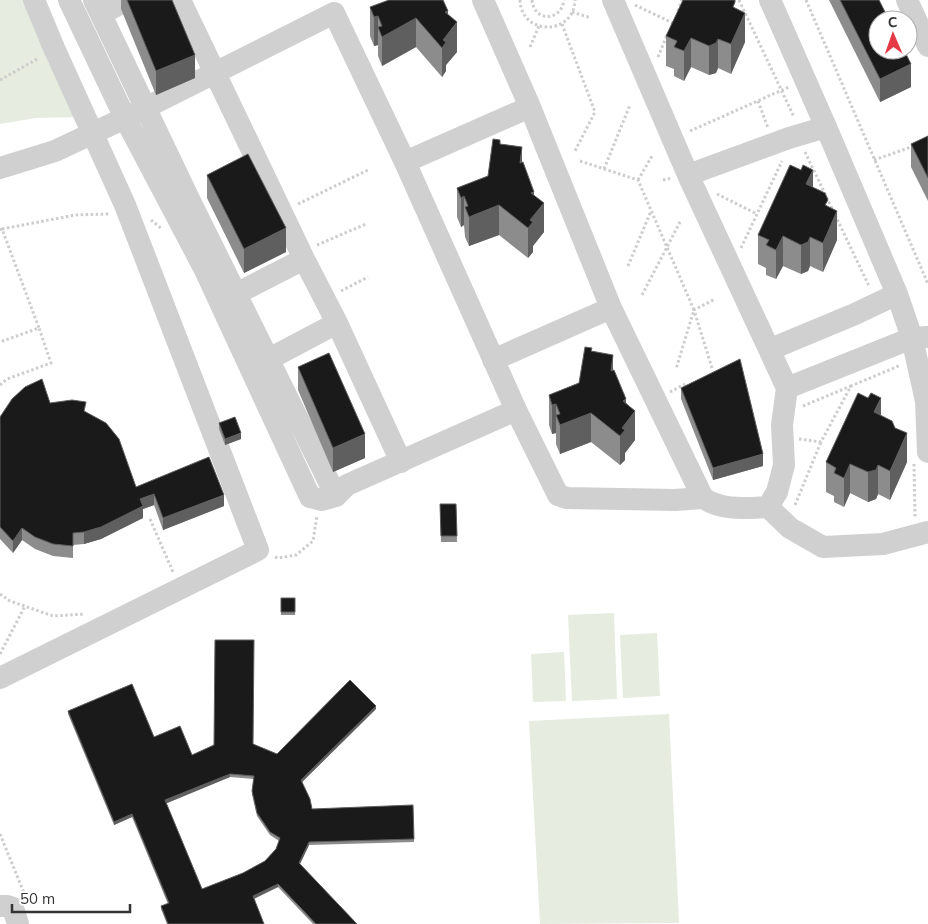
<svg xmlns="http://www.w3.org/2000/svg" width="928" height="924" font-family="Mulish,sans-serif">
	<rect width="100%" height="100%" fill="#fff"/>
	<path fill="#e6ecdf" d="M 0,0 L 32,0 L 80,117 L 36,118 L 0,124 Z
		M 614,613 L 617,699 L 572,701 L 568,615 Z
		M 657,633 L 660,696 L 623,698 L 620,635 Z
		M 564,652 L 566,701 L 533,702 L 531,654 Z
		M 669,714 L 679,923 L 540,924 L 529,721 Z"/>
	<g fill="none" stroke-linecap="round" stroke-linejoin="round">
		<path stroke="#cdcdcd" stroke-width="3" stroke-dasharray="2.5 2.5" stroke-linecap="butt" d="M 520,0 C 521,36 574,36 575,0
			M 532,0 C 534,22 561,22 564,0
			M 739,0 L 794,117
			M 806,0 L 928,284
			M 635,5 L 673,23
			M 678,11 L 682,0
			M 572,12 L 591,18
			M 562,24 L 595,112 L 575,151
			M 530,47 L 539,26
			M 658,57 L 667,35
			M 0,80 L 39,58
			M 758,101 L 768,128
			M 690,131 L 789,87
			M 805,152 L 869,286
			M 874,160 L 914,146
			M 580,161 L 638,180 L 694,310 L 676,369
			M 604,169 L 630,105
			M 638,180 L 652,156
			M 663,180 L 672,178
			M 717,194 L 757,214
			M 298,204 L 368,170
			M 151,220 L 162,229
			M 2,229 L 75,215 L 110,214
			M 0,230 L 2,229 L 39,328 L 0,342
			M 317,245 L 366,224
			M 741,248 L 782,161
			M 628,266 L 651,211
			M 341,291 L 368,277
			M 642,295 L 681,220
			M 712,368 L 694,310 L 715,299
			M 0,385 L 7,379 L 51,363 L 39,328
			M 670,392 L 685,384
			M 803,406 L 851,386
			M 799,439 L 821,442 L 851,386 L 901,365
			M 914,464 L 915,518
			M 795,505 L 821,442
			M 150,519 L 173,572
			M 275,557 L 278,558 L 296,555 L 313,541 L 317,516
			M 0,594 L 10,601 L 53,616 L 85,614
			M 0,654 L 25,606
			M 0,834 L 24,893"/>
		<path stroke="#d0d0d0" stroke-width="22" d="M 94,0 L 189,199 L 336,496 L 347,485 L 516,410
			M 180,0 L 304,259 L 337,323 L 401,462
			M 613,0 L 688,175 L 787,388 L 782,425 L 784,465 L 777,492 L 768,507 C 745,508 723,511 703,498
			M 770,0 L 826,127 L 897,294 L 855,314 L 771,349
			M 907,0 L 928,46
			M 101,14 L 127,0
			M 405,162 L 530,107 L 483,0
			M 0,168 L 55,151 L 125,118 L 69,0
			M 688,175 L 789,138 L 826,127
			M 236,294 L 304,259
			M 897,294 L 912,338 L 926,401 L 928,452
			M 269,359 L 337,323
			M 493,360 L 611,308
			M 787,388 L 912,338 L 927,337
			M 336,496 L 322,500 L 310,497 L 204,268 L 125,118 L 334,13 L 405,162 L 516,410 L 558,495 L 567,498 L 675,500 L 703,498 L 611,308 L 530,107
			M 768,507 L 790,528 L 823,547 L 883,544 L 928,532
			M 0,678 L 258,550 L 125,205 L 54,48 L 34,0
			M 0,906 L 7,906 L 13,908 L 18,924"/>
	</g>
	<path fill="#8c8c8c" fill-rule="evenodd" d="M 121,0 L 172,0 L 195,78 L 156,95 L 121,9 Z
		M 829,0 L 879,0 L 911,87 L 880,102 Z
		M 370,7 L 448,15 L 457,52 L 446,65 L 446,71 L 442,77 L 416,47 L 382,66 L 378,56 L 378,45 L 374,46 L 370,36 Z
		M 735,8 L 745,42 L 731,74 L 718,68 L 716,73 L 709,75 L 691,67 L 684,81 L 674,76 L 674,69 L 666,66 L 666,36 Z
		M 928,136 L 928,201 L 911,167 L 911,144 Z
		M 500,144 L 522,162 L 534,195 L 544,232 L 533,246 L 533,252 L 528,258 L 499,235 L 469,246 L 465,237 L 464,225 L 461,227 L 457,217 L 457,188 L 488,176 Z
		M 207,175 L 286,252 L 244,273 L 207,198 Z
		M 813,187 L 828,207 L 837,240 L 823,272 L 810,266 L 808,271 L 801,274 L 783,266 L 776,279 L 766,275 L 766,268 L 758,264 L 758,235 Z
		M 592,351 L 613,370 L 626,403 L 635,440 L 625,453 L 625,460 L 620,465 L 591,442 L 560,454 L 556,444 L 556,433 L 552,434 L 549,425 L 549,395 L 579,383 Z
		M 298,367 L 365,458 L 333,472 L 298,390 Z
		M 681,388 L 763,466 L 713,480 L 681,399 Z
		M 50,403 L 86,412 L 136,487 L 224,506 L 163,530 L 154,505 L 143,509 L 143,518 L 101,539 L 84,544 L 73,545 L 73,558 L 53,556 L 35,549 L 22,540 L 13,553 L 0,539 L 0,417 Z
		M 881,415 L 907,462 L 890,500 L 878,494 L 876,499 L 868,502 L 850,493 L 844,507 L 834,502 L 834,496 L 826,492 L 826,462 Z
		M 219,423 L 241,439 L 225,445 L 219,429 Z
		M 440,504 L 456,504 L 457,542 L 441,542 Z
		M 281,598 L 295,598 L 295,615 L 281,615 Z
		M 376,709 L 302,782 L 312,809 L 414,839 L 414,842 L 309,845 L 300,864 L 357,924 L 313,924 L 278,887 L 254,899 L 264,924 L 167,924 L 161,909 L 161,906 L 168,904 L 132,817 L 114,825 L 68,714 L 68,711 L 154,737 L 192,755 L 253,744 L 277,754 ZM 230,777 L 254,779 L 252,794 L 257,816 L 270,835 L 279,841 L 276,849 L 265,861 L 243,873 L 202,889 L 166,803 Z"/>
	<path fill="#5f5f5f" d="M 448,11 L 448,34 L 457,22 L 457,52 L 446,65 L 446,71 L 442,77 L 442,48 L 445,12 Z
		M 745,13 L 745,42 L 731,74 L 731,44 Z
		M 378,16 L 378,45 L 374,46 L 374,17 Z
		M 416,18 L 416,47 L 382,66 L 382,37 Z
		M 691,38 L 691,67 L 684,81 L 684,51 Z
		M 718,39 L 718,68 L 716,73 L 709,75 L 709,46 Z
		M 195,55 L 195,78 L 156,95 L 156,71 Z
		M 911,64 L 911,87 L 880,102 L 880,79 Z
		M 522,147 L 522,177 L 520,163 Z
		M 813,170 L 813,199 L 806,184 Z
		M 534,192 L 534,215 L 544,203 L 544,232 L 533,246 L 533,252 L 528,258 L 528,228 L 530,220 L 531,193 Z
		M 464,196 L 464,225 L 461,227 L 461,198 Z
		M 499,205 L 499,235 L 469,246 L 469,217 Z
		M 837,211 L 837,240 L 823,272 L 823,243 Z
		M 286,228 L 286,252 L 244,273 L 244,249 Z
		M 783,236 L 783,266 L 776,279 L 776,250 Z
		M 810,237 L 810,266 L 808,271 L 801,274 L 801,245 Z
		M 613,355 L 613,384 L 611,371 Z
		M 881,398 L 881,427 L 874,412 Z
		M 626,399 L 626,422 L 635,411 L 635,440 L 625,453 L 625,460 L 620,465 L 620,436 L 622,428 L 623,401 Z
		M 556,404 L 556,433 L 552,434 L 552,405 Z
		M 591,413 L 591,442 L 560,454 L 560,425 Z
		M 241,433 L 241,439 L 225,445 L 225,439 Z
		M 907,433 L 907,462 L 890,500 L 890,471 Z
		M 365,434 L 365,458 L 333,472 L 333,448 Z
		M 763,454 L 763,466 L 713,480 L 713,468 Z
		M 850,464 L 850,493 L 844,507 L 844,478 Z
		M 878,465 L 878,494 L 876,499 L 868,502 L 868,472 Z
		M 154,494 L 154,505 L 143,509 L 143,518 L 101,539 L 84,544 L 84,532 L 140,499 Z
		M 224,495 L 224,506 L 163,530 L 163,518 Z
		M 22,528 L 22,540 L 13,553 L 13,541 Z
		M 376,706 L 376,709 L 301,783 L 301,780 Z
		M 230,774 L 230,777 L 165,804 L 165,800 Z
		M 132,814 L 132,817 L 114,825 L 114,822 Z
		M 309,842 L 309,845 L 299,866 L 299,863 Z
		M 278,884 L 278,887 L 253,899 L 253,896 Z"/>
	<path fill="#1a1a1a" stroke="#5f5f5f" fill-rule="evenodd" d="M 127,0 L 172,0 L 195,55 L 156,71 Z
		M 389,0 L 443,0 L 448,11 L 445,12 L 457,22 L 443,40 L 446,42 L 442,48 L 416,18 L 382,37 L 378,27 L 382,26 L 378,16 L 374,17 L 370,7 Z
		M 683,0 L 735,0 L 735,2 L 733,7 L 745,13 L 731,44 L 718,39 L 716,43 L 709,46 L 691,38 L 684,51 L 674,47 L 677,41 L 666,36 Z
		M 840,0 L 879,0 L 889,20 L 878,20 L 878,50 L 904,50 L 911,64 L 880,79 Z
		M 928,136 L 928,178 L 911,144 Z
		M 493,139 L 500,140 L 500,144 L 522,147 L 520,163 L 523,162 L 534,192 L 531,193 L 544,203 L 530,220 L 533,222 L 528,228 L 499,205 L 469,217 L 465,207 L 468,206 L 464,196 L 461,198 L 457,188 L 488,176 Z
		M 248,154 L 286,228 L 244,249 L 207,175 Z
		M 790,165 L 801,170 L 803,165 L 813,170 L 806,184 L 825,193 L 828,200 L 825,205 L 837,211 L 823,243 L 810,237 L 808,242 L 801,245 L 783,236 L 776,250 L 766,245 L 769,240 L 758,235 Z
		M 585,347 L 592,348 L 591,351 L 613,355 L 611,371 L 614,370 L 626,399 L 623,401 L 635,411 L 622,428 L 625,430 L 620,436 L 591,413 L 560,425 L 556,415 L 560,414 L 556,404 L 552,405 L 549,395 L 579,383 Z
		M 329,353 L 365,434 L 333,448 L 298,367 Z
		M 740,359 L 763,454 L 713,468 L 681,388 Z
		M 42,379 L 50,403 L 72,400 L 86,402 L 84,411 L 106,423 L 119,439 L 136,487 L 209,457 L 224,495 L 163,518 L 154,494 L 140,499 L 143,506 L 101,527 L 84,532 L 73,533 L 73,546 L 53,544 L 35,537 L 22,528 L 13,541 L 0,527 L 0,417 L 12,399 L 25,387 Z
		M 858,393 L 868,398 L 871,393 L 881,398 L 874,412 L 892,421 L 895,428 L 907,433 L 890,471 L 878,465 L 876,470 L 868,472 L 850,464 L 844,478 L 834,473 L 836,468 L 826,462 Z
		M 235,417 L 241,433 L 225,439 L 219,423 Z
		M 440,504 L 456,504 L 457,536 L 441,536 Z
		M 281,598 L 295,598 L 295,612 L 281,612 Z
		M 215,640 L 254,640 L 253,744 L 277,754 L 350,680 L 376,706 L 301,780 L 310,799 L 312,809 L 413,805 L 414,839 L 309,842 L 299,863 L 357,924 L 316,924 L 278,884 L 253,896 L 264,924 L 168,924 L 161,906 L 169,903 L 132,814 L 114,822 L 68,711 L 132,684 L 154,737 L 180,726 L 192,755 L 214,745 ZM 230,774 L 254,776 L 252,791 L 257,813 L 270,832 L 280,838 L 276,849 L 265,861 L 243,873 L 202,889 L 165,800 Z"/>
	<g transform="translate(893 35) rotate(358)"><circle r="24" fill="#ffffff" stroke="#adadad"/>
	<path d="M0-4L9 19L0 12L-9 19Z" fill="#e63946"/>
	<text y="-8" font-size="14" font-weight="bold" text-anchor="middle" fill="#333333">С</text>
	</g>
	<path d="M12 904v8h118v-8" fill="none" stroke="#333333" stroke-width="2.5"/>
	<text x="20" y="904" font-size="15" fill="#333333" stroke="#ffffff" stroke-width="4" paint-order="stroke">50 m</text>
</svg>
